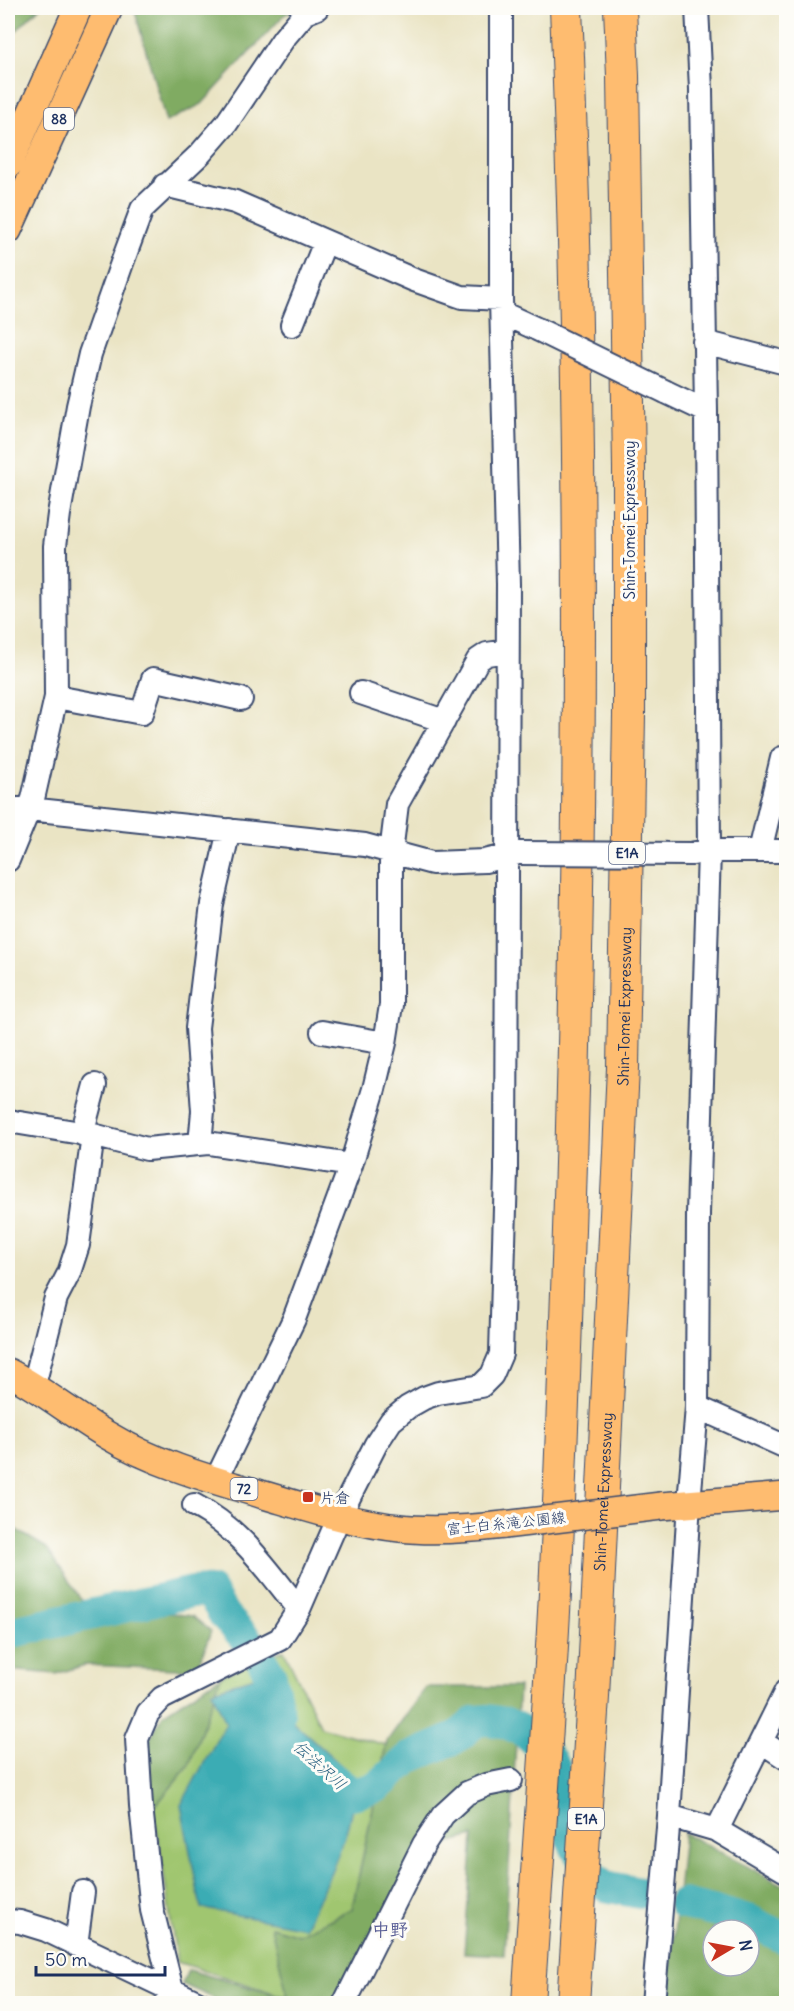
<svg xmlns="http://www.w3.org/2000/svg" width="794" height="2011" font-family="Delius,'Klee One',sans-serif">
	<rect width="100%" height="100%" fill="#fdfcf7"/>
	<filter id="ink" filterUnits="userSpaceOnUse"><feTurbulence type="fractalNoise" baseFrequency=".0167" numOctaves="2"/><feDisplacementMap in="SourceGraphic" scale="12" xChannelSelector="R" yChannelSelector="G"/><feConvolveMatrix kernelMatrix="1 2 1 2 8 2 1 2 1" color-interpolation-filters="sRGB"/></filter>
	<filter id="wash" filterUnits="userSpaceOnUse"><feTurbulence type="fractalNoise" baseFrequency=".008" numOctaves="4" result="noise"/><feDisplacementMap in="SourceGraphic" scale="24" xChannelSelector="R" yChannelSelector="G"/><feGaussianBlur stdDeviation="1.35" result="paint"/><feColorMatrix in="noise" values="0 0 0 0 0 0 0 0 0 0 0 0 0 0 0 0 0 1.4 0 .05"/><feComposite in="paint" operator="in"/></filter>
	<g filter="url(#wash)">
		<rect width="100%" height="100%" fill="#eae4c4"/>
		<path fill="#a0c670" stroke="#5e7a67" stroke-width="1.5" d="M 284,1650 L 321,1727 L 386,1745 L 352,1909 L 299,1935 L 272,1927 L 289,1998 L 177,1962 L 158,1835 L 152,1810 L 189,1765 L 221,1676 Z"/>
		<path fill="#80ab62" stroke="#4e6d60" stroke-width="1.5" fill-rule="evenodd" d="M 8,8 L 39,8 L 8,39 Z
			M 134,8 L 297,8 L 284,15 L 202,104 L 166,122 Z
			M 8,1525 L 47,1548 L 91,1614 L 123,1607 L 192,1616 L 211,1631 L 197,1670 L 85,1665 L 56,1674 L 8,1670 Z
			M 221,1676 L 189,1765 L 152,1810 L 149,1740 L 163,1714 Z
			M 426,1687 L 519,1687 L 504,1955 L 464,1953 L 473,1836 L 429,1848 L 332,2003 L 224,2003 L 182,1984 L 188,1970 L 288,1998 L 271,1927 L 299,1935 L 352,1909 L 387,1741 Z
			M 684,1833 L 786,1887 L 786,2003 L 667,2003 ZM 713,1930 L 749,1930 L 749,1966 L 713,1966 Z"/>
		<path fill="#3bacb4" stroke="#2b6e89" stroke-width="1.5" d="M 281,1668 L 289,1718 L 353,1776 C 358,1828 325,1882 305,1928 L 201,1908 L 181,1805 L 226,1723 L 212,1691 Z"/>
		<g fill="none" stroke-linecap="round" stroke-linejoin="round">
			<path stroke="#3bacb4" stroke-width="32" d="M 8,1633 L 192,1592 L 210,1591 L 224,1615 L 257,1651 L 271,1676 L 279,1715
				M 321,1769 L 353,1794 L 377,1787 L 409,1758 L 456,1738 L 476,1721 L 488,1720 L 506,1723 L 525,1732 L 544,1751 L 555,1768 L 562,1809 L 575,1846 L 593,1877 L 605,1886 L 640,1893
				M 684,1904 L 749,1920 L 786,1939"/>
		</g>
	</g>
	<g filter="url(#ink)">
		<g fill="none" stroke-linecap="round" stroke-linejoin="round">
			<defs>
				<path id="minor" d="M 165,185 L 235,202 L 414,280 L 462,297 L 501,299
					M 502,313 L 537,329
					M 292,325 L 325,242
					M 704,342 L 786,363
					M 666,392 L 706,411
					M 361,693 L 444,721
					M 56,697 L 142,713 L 153,679 L 241,699
					M 8,809 L 29,809 L 365,845 L 432,863 L 485,861 L 519,853
					M 760,851 L 782,758
					M 695,853 L 709,851 L 786,851
					M 8,860 L 33,799 L 56,697 L 55,546 L 59,514 L 78,406 L 90,354 L 122,263 L 142,209 L 200,154 L 226,124 L 284,38 L 305,13 L 317,8
					M 322,1032 L 385,1043
					M 8,1121 L 93,1135 L 147,1149 L 208,1143 L 351,1165
					M 82,1134 L 95,1085
					M 200,1144 L 203,1111 L 197,1028 L 212,904 L 229,830
					M 34,1385 L 56,1298 L 69,1273 L 78,1245 L 93,1135
					M 697,1407 L 786,1447
					M 216,1480 L 294,1319 L 351,1165 L 374,1089 L 385,1043 L 391,1005 L 391,853 L 397,804 L 478,660 L 487,654 L 507,651
					M 194,1505 C 241,1529 267,1570 299,1609
					M 762,1742 L 786,1758
					M 669,1816 L 717,1830 L 786,1871
					M 717,1830 L 786,1691
					M 8,1921 L 20,1922 L 46,1930 L 201,2004
					M 76,1945 L 83,1892
					M 165,2004 L 172,1990 L 152,1910 L 141,1806 L 137,1739 L 148,1713 L 162,1698 L 280,1639 L 299,1609 L 339,1517 L 376,1444 L 391,1421 L 408,1407 L 424,1398 L 438,1393 L 481,1386 L 492,1375 L 501,1354 L 506,1171 L 508,584 L 501,299 L 501,8
					M 344,2004 L 424,1844 L 443,1815 L 467,1793 L 486,1785 L 511,1780
					M 653,2004 L 669,1816 L 689,1503 L 697,1407 L 698,1214 L 709,851 L 706,411 L 701,89 L 697,8"/>
				<path id="major" d="M 8,165 L 78,8
					M 8,230 L 109,8
					M 8,1372 C 43,1390 73,1415 107,1435 C 155,1464 210,1479 264,1495 C 308,1508 353,1523 400,1528 C 435,1532 470,1529 504,1525
					M 661,1506 L 786,1496"/>
				<g id="highway">
					<path d="M 528,2004 C 537,1867 548,1730 555,1593 C 579,1065 589,535 566,8"/>
					<path id="s1" d="M 573,2004 L 593,1697 L 623,1068 L 629,715 L 629,468 L 623,76 L 620,8"/>
				</g>
			</defs>
			<use href="#minor" stroke="#3a4a6d" stroke-width="26"/>
			<use href="#major" stroke="#3a4a6d" stroke-width="30"/>
			<use href="#highway" stroke="#3a4a6d" stroke-width="34"/>
			<use href="#minor" stroke="#fff" stroke-width="22"/>
			<use href="#major" stroke="#febc70" stroke-width="27"/>
			<use href="#highway" stroke="#febc70" stroke-width="32"/>
			<defs>
				<path id="minor-bridge" d="M 537,329 L 666,392
					M 519,853 L 693,854"/>
				<path id="major-bridge" d="M 504,1525 L 661,1506"/>
			</defs>
			<use href="#minor-bridge" stroke="#3a4a6d" stroke-width="26" stroke-linecap="butt"/>
			<use href="#major-bridge" stroke="#3a4a6d" stroke-width="30" stroke-linecap="butt"/>
			<use href="#minor-bridge" stroke="#fff" stroke-width="22"/>
			<use href="#major-bridge" stroke="#febc70" stroke-width="27"/>
		</g>
	</g>
	<rect fill="#c8321e" stroke="#fdfcf7" stroke-width="2" x="302" y="1491" width="12" height="12" rx="3"/>
	<g text-anchor="middle" dominant-baseline="central" stroke-width="6" stroke-linejoin="round" paint-order="stroke">
		<g fill="#fdfcf7" stroke="#5f6c8c" stroke-width="1.5">
			<rect x="44" y="108" width="30" height="22" rx="4.5"/>
			<rect x="609" y="842" width="36" height="22" rx="4.5"/>
			<rect x="230.5" y="1478" width="27" height="22" rx="4.5"/>
			<rect x="568" y="1808" width="36" height="22" rx="4.5"/>
		</g>
		<g font-size="14" font-weight="bold" fill="#1b2f5e">
			<text x="59" y="119">88</text>
			<text x="627" y="853">E1A</text>
			<text x="244" y="1489">72</text>
			<text x="586" y="1819">E1A</text>
		</g>
		<g font-size="15" fill="#1b2f5e" stroke="#fdfcf7">
			<text transform="translate(629 520) rotate(-90)">Shin-Tomei Expressway</text>
			<text stroke="none"><textPath href="#s1" startOffset="999">Shin-Tomei Expressway</textPath></text>
			<text stroke="none"><textPath href="#s1" startOffset="513">Shin-Tomei Expressway</textPath></text>
			<text transform="translate(506 1523) rotate(-6)">富士白糸滝公園線</text>
		</g>
		<g font-size="15" fill="#1b2f5e" stroke="#fdfcf7" text-anchor="start">
			<text x="320" y="1497">片倉</text>
		</g>
		<g font-size="16" font-style="italic" fill="#286180" stroke="#fdfcf7">
			<text transform="translate(320 1765) rotate(42)">伝法沢川</text>
		</g>
		<g font-size="18" font-weight="bold" fill="#585d95" stroke="#fdfcf7">
			<text x="390" y="1929">中野</text>
		</g>
	</g>
	<rect width="794" height="2011" fill="none" stroke="#fdfcf7" stroke-width="30"/>
	<g transform="translate(731 1948) rotate(80)"><circle r="28" fill="#fdfcf7" stroke="#a3aaba" stroke-width="1.5"/>
	<path d="M0-4.5L10 22L0 15L-10 22Z" fill="#c8321e"/>
	<text y="-9" font-size="16" font-weight="bold" text-anchor="middle" fill="#1b2f5e">N</text>
	</g>
	<path d="M36 1966v9h129v-9" fill="none" stroke="#1b2f5e" stroke-width="3"/>
	<text x="45" y="1966" font-size="18" fill="#1b2f5e" stroke="#fdfcf7" stroke-width="4.5" paint-order="stroke">50 m</text>
</svg>
